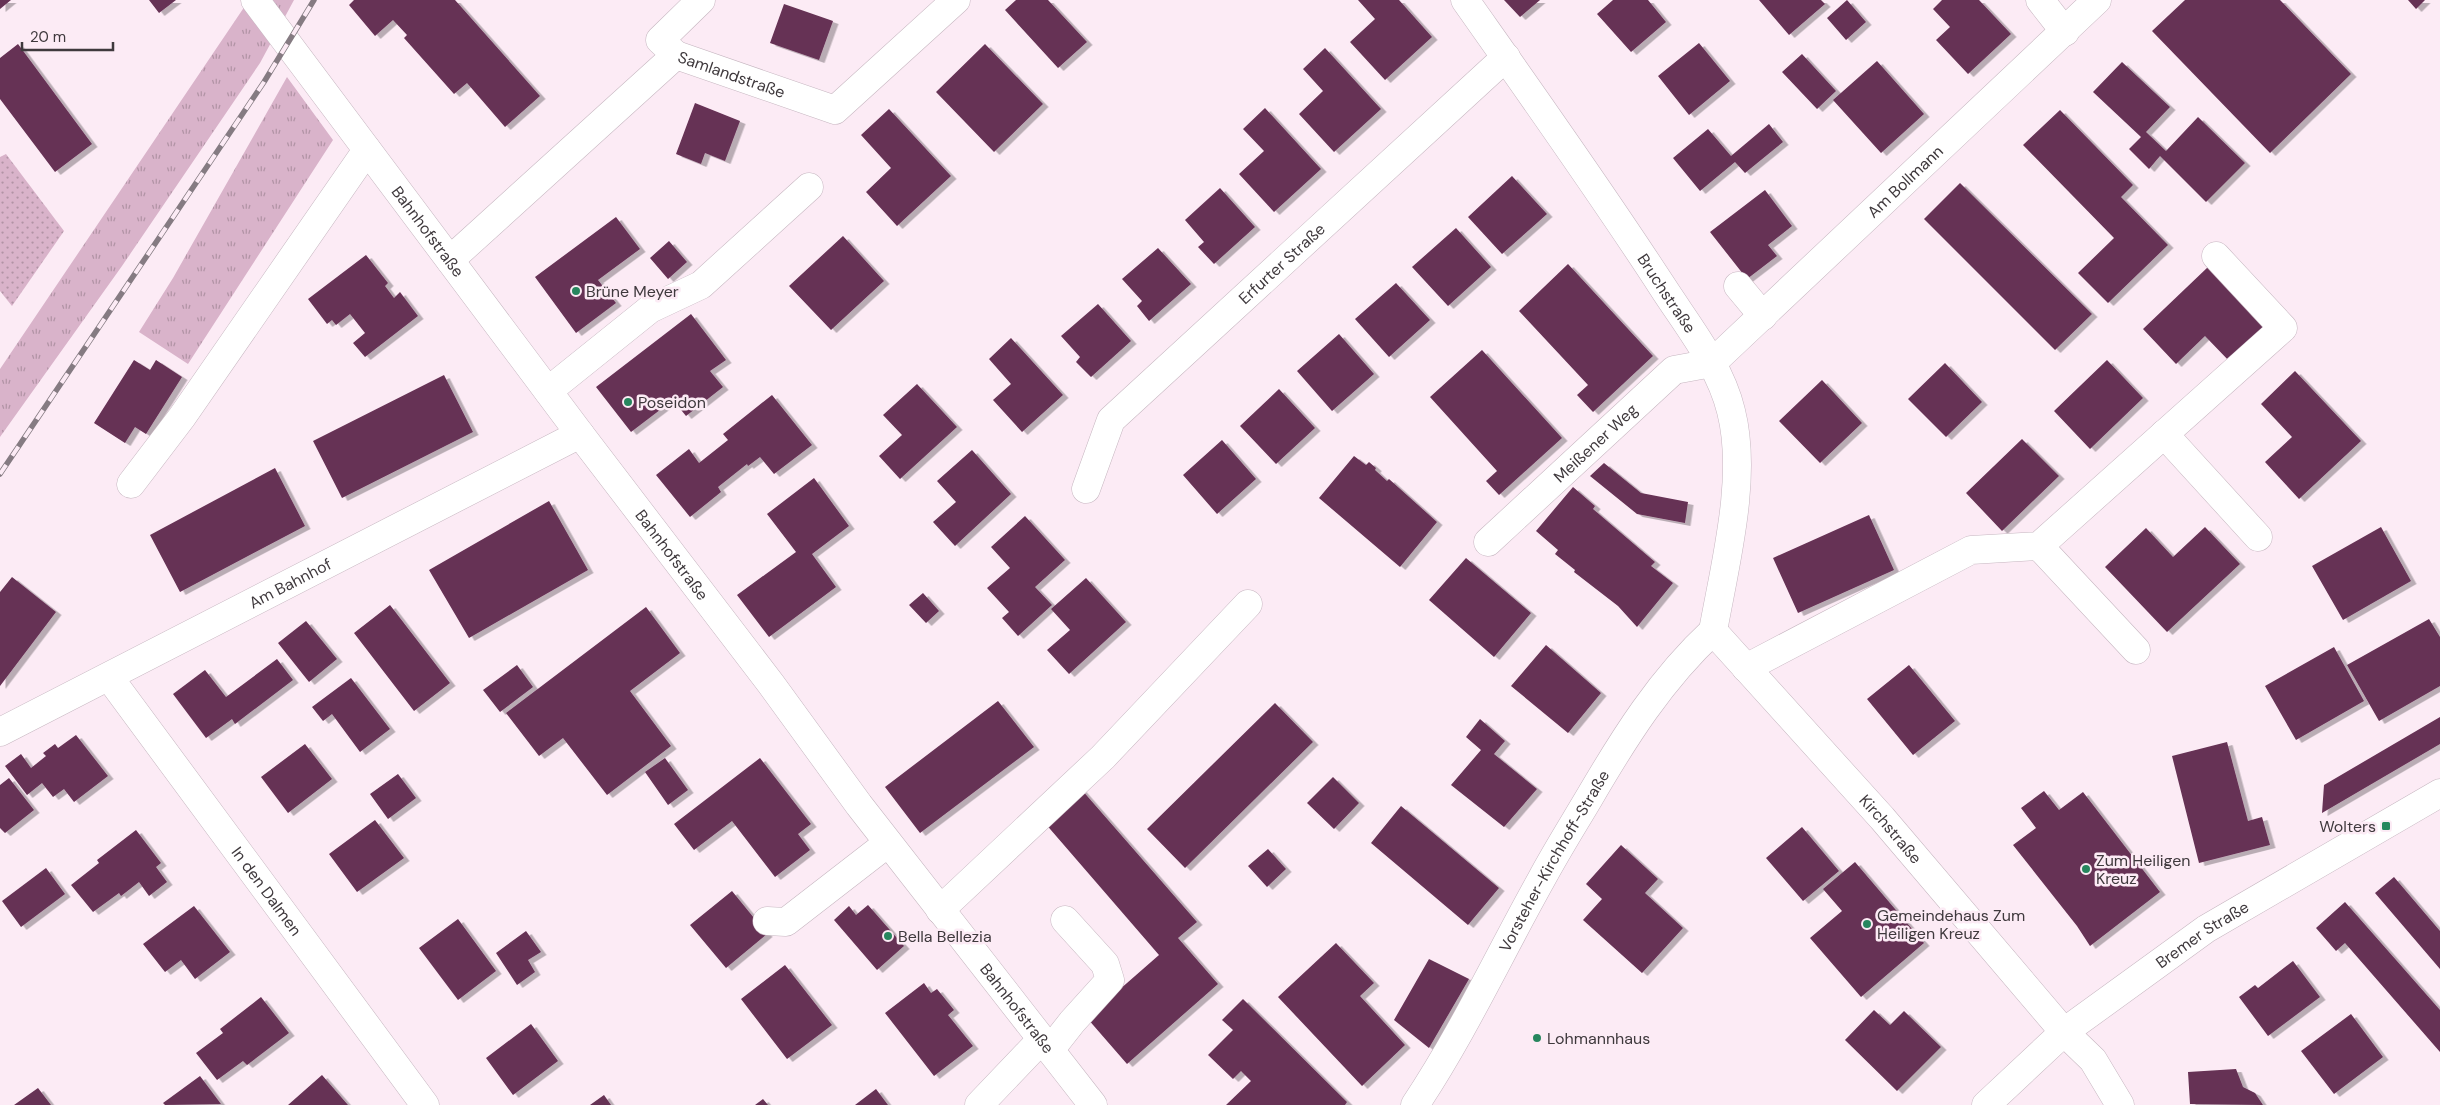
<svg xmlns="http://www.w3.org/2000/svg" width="2440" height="1105" font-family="'DM Sans',sans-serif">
	<defs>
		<pattern id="grass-tufts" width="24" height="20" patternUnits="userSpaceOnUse" patternTransform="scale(1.25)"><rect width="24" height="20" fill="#d9b3ca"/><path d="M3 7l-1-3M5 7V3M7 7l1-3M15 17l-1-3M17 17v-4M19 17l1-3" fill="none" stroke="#b193a5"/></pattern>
		<pattern id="park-dots" width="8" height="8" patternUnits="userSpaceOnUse" patternTransform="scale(1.25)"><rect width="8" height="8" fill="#d9b3ca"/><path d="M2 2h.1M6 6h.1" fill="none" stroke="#b193a5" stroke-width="1.8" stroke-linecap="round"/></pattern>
		<filter id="shadow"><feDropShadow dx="5.5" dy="3" stdDeviation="0" flood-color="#0004"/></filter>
	</defs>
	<rect width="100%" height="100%" fill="#fcebf5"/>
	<path fill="url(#grass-tufts)" d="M 249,0 L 294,0 L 260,63 L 122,266 L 0,437 L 0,369 Z
		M 287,77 L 333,140 L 188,364 L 139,332 L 173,278 Z"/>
	<path fill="url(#park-dots)" d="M 6,154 L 64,231 L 12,306 L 0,291 L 0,157 Z"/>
	<path fill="#663154" filter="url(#shadow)" d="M 0,0 L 11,0 L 0,9 Z
		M 149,0 L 176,0 L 159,13 Z
		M 354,0 L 455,0 L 540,96 L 505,127 L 467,83 L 454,94 L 404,38 L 407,35 L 393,20 L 375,36 L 349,5 Z
		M 1016,0 L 1048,0 L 1087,42 L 1058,68 L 1005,10 Z
		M 1358,0 L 1399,0 L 1432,37 L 1385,80 L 1350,42 L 1375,19 Z
		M 1504,0 L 1540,0 L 1520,17 Z
		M 1613,0 L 1648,0 L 1666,22 L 1631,52 L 1597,14 Z
		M 1759,0 L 1821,0 L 1825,4 L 1789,35 Z
		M 1847,0 L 1866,22 L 1846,40 L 1827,18 Z
		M 1942,0 L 1979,0 L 2011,34 L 1968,74 L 1936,40 L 1950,27 L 1933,9 Z
		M 2185,0 L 2280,0 L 2351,74 L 2270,153 L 2152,31 Z
		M 2408,0 L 2425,0 L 2416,9 Z
		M 784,4 L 833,21 L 819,60 L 770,43 Z
		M 1699,43 L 1730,81 L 1689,115 L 1658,76 Z
		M 18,44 L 92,144 L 55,172 L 0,99 L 0,58 Z
		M 985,44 L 1043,104 L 994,152 L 936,92 Z
		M 1325,48 L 1381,109 L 1334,152 L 1299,114 L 1323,91 L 1303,69 Z
		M 1802,54 L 1836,91 L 1817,109 L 1782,72 Z
		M 1877,61 L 1924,114 L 1881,153 L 1833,100 Z
		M 2122,62 L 2170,107 L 2146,132 L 2166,151 L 2198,117 L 2245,163 L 2206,202 L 2160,156 L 2149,169 L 2129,149 L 2141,137 L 2093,92 Z
		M 695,103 L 740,121 L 725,161 L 705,153 L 701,164 L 676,154 Z
		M 1265,108 L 1321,169 L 1274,212 L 1239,174 L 1264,151 L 1243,129 Z
		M 889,109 L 951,176 L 897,226 L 866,192 L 891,168 L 861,135 Z
		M 2060,110 L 2133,185 L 2121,197 L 2168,245 L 2108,303 L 2078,273 L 2114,238 L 2023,145 Z
		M 1769,124 L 1783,142 L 1745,173 L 1735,162 L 1700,191 L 1673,158 L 1708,129 L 1731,156 Z
		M 1512,176 L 1547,214 L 1502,254 L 1468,217 Z
		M 1960,183 L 2092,314 L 2055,350 L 1924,219 Z
		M 1220,188 L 1255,227 L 1214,264 L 1198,247 L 1204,242 L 1185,220 Z
		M 1765,190 L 1792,226 L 1768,245 L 1777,256 L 1747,279 L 1710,232 Z
		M 616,217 L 640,249 L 598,280 L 616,303 L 576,333 L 535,277 Z
		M 1456,228 L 1491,267 L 1448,306 L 1412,267 Z
		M 843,236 L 884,281 L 831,330 L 789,286 Z
		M 669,241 L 687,262 L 668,279 L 650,258 Z
		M 1158,248 L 1191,284 L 1149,321 L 1137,306 L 1142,301 L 1122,279 Z
		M 366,255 L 388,283 L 385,286 L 394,298 L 400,292 L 418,316 L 365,357 L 353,343 L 365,333 L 350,314 L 336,325 L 332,320 L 327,324 L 308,299 Z
		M 1568,264 L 1653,356 L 1593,412 L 1577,395 L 1588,385 L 1519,311 Z
		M 2208,267 L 2267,329 L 2231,363 L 2205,336 L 2176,364 L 2143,329 Z
		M 1396,283 L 1430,320 L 1389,357 L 1355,319 Z
		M 1098,304 L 1131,341 L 1091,377 L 1076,362 L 1080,357 L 1061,336 Z
		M 691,314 L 726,360 L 710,371 L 723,387 L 686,416 L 673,400 L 631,432 L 596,387 Z
		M 1339,334 L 1374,374 L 1332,411 L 1297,371 Z
		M 1011,338 L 1063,395 L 1022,432 L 993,400 L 1011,384 L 989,359 Z
		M 1482,350 L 1562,438 L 1499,495 L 1486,481 L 1497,471 L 1430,397 Z
		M 134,360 L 150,370 L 156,360 L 182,377 L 146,434 L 135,427 L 125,443 L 94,423 Z
		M 2107,360 L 2143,398 L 2090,449 L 2054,411 Z
		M 1945,363 L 1982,402 L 1946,437 L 1908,399 Z
		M 2295,371 L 2361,441 L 2299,499 L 2265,462 L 2292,437 L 2261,404 Z
		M 444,375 L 473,432 L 342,498 L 313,441 Z
		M 1822,380 L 1862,423 L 1820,463 L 1779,421 Z
		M 917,384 L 957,427 L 900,479 L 879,456 L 902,435 L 883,415 Z
		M 1279,389 L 1315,428 L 1276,464 L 1240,426 Z
		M 772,395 L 812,445 L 774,474 L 760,457 L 748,466 L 747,464 L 718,487 L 721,492 L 690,517 L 656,475 L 689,449 L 699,463 L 728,440 L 723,434 Z
		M 2022,439 L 2059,476 L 2002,531 L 1966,493 Z
		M 1222,440 L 1256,479 L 1217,514 L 1183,475 Z
		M 972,450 L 1011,494 L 955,546 L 933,522 L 956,502 L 937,481 Z
		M 1354,456 L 1366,465 L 1369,462 L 1376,468 L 1375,470 L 1387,481 L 1389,479 L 1437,522 L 1400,567 L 1319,498 Z
		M 1604,463 L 1641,493 L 1688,502 L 1685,523 L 1637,514 L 1590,476 Z
		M 275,468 L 305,526 L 180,592 L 150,535 Z
		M 814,478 L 849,526 L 812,554 L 836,587 L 769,637 L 737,595 L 796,552 L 767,514 Z
		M 1573,487 L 1595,506 L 1593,509 L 1655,562 L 1651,566 L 1673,583 L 1637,627 L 1618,606 L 1574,572 L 1575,570 L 1555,554 L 1558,550 L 1536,531 Z
		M 549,501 L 588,570 L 469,638 L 429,570 Z
		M 1869,515 L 1894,570 L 1798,613 L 1773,558 Z
		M 1025,516 L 1065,560 L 1035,587 L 1052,605 L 1018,636 L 1002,618 L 1009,612 L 987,588 L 1010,568 L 991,547 Z
		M 2205,527 L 2240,564 L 2167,632 L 2105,567 L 2146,528 L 2173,557 Z
		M 2381,527 L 2411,581 L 2343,620 L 2312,566 Z
		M 1466,558 L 1531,613 L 1494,657 L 1429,600 Z
		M 12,577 L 56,612 L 0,686 L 0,592 Z
		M 1086,578 L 1126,622 L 1069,674 L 1047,650 L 1070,630 L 1051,609 Z
		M 923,593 L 939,611 L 926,623 L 909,605 Z
		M 390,605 L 450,683 L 414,711 L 354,633 Z
		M 646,607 L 680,653 L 630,691 L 671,746 L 607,795 L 563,738 L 539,756 L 506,713 Z
		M 2429,619 L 2440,637 L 2440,686 L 2379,721 L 2347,665 Z
		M 306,621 L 337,659 L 309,682 L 278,643 Z
		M 1546,645 L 1601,693 L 1568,733 L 1511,686 Z
		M 2334,647 L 2364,701 L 2296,740 L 2265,686 Z
		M 277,659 L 293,680 L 235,724 L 232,719 L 206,738 L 173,694 L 205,670 L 226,697 Z
		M 517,665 L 533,687 L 500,712 L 483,690 Z
		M 1909,665 L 1955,721 L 1913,755 L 1867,699 Z
		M 351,678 L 390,729 L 360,752 L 332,714 L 323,721 L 312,707 Z
		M 998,701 L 1034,747 L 920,833 L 885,787 Z
		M 1275,703 L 1313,742 L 1185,868 L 1147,829 Z
		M 2440,717 L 2440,744 L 2322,813 L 2324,785 Z
		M 1480,719 L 1505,741 L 1494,754 L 1537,789 L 1504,827 L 1451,785 L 1481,750 L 1466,737 Z
		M 76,735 L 108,776 L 74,802 L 64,789 L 53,797 L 42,783 L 27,795 L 5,766 L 21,754 L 31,768 L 46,756 L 43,753 L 55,744 L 58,748 Z
		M 2227,742 L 2248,821 L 2262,817 L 2270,845 L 2199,863 L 2172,756 Z
		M 305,744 L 332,779 L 288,813 L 261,777 Z
		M 665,758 L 688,790 L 668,805 L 645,772 Z
		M 760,758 L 811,824 L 798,834 L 810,850 L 775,877 L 732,821 L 694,850 L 674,824 Z
		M 398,774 L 416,798 L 388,819 L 370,794 Z
		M 1333,777 L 1359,803 L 1334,829 L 1307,803 Z
		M 9,778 L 34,810 L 5,833 L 0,828 L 0,785 Z
		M 1081,789 L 1197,922 L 1178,938 L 1218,984 L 1127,1064 L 1087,1018 L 1159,955 L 1044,822 Z
		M 2044,791 L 2059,810 L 2083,792 L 2160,892 L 2090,946 L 2077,926 L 2013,845 L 2036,828 L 2021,808 Z
		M 1401,806 L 1499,888 L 1468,925 L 1371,843 Z
		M 375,820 L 404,858 L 357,892 L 329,854 Z
		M 1802,827 L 1839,871 L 1803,901 L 1766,858 Z
		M 136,830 L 161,863 L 156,867 L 167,882 L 149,896 L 139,882 L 121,896 L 119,893 L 93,912 L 71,885 L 99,863 L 97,860 Z
		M 1621,845 L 1658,879 L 1645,893 L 1683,928 L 1642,973 L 1583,920 L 1602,899 L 1586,884 Z
		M 1268,849 L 1286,869 L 1267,887 L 1248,866 Z
		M 1855,862 L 1924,943 L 1861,997 L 1810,938 L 1842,911 L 1823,889 Z
		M 46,868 L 65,894 L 21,927 L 2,901 Z
		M 2394,877 L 2440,931 L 2440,969 L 2375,893 Z
		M 732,891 L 767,934 L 726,968 L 690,925 Z
		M 2345,902 L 2440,1010 L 2440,1052 L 2345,943 L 2336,951 L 2316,928 Z
		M 868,905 L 904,946 L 877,970 L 834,920 L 849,906 L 856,915 Z
		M 194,906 L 230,952 L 195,979 L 181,960 L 165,972 L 143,944 Z
		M 458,919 L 496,971 L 458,1000 L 419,948 Z
		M 526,931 L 541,952 L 528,960 L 535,972 L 517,985 L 496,953 Z
		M 1336,943 L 1374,983 L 1360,996 L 1405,1045 L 1362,1086 L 1278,997 Z
		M 1429,959 L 1469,979 L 1429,1048 L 1394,1020 Z
		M 2293,961 L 2320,997 L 2268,1036 L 2239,997 L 2255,985 L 2258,988 Z
		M 785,965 L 832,1025 L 787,1059 L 741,999 Z
		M 924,983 L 931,993 L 937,989 L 954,1010 L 948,1015 L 973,1046 L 934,1076 L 885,1013 Z
		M 261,997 L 289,1033 L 247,1065 L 243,1061 L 217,1080 L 196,1053 L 223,1033 L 220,1029 Z
		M 1243,999 L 1347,1102 L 1345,1105 L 1226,1105 L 1251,1081 L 1241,1071 L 1233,1079 L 1208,1055 L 1233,1030 L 1222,1020 Z
		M 1874,1010 L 1890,1025 L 1904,1011 L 1941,1047 L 1897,1091 L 1845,1040 Z
		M 2351,1014 L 2383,1057 L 2334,1094 L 2301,1051 Z
		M 531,1024 L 558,1061 L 513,1095 L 486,1058 Z
		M 2236,1069 L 2243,1087 L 2255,1093 L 2263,1105 L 2190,1104 L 2188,1072 Z
		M 322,1075 L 348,1105 L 288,1105 Z
		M 200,1076 L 221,1104 L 165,1105 L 163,1103 Z
		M 38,1088 L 51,1105 L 14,1105 Z
		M 876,1089 L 888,1105 L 855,1105 Z
		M 604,1095 L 611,1105 L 590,1105 Z
		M 763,1099 L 768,1105 L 755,1105 Z"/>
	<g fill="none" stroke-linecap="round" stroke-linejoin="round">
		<defs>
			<g id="minor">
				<path id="s1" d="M 255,0 L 580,434 L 771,684 L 859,805 L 1093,1105"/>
				<path id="s2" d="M 1465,0 C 1532,95 1599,189 1662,286 C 1687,325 1720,365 1731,411 C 1748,477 1725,564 1713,631"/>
				<path d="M 2040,0 L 2065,32"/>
				<path d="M 676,55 L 660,40 L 701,0"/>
				<path id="s3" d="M 450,260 L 676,55 L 835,110 L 956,0"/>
				<path d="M 1738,286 L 1763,316"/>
				<path id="s4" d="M 1712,363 L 2097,0"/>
				<path d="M 548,391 L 650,309 L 701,285 L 809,187"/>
				<path d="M 2164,434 L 2258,537"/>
				<path d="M 131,484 L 182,417 L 367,150"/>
				<path id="s5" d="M 1086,489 L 1111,420 L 1506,57"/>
				<path id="s6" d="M 1488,542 L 1674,370 L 1712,363"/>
				<path d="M 2039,546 L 2136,650"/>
				<path id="s7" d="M 1713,631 L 1882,818 L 2064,1032 L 2093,1060 L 2120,1105"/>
				<path d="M 1746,668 L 1971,550 L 2039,546 L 2283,328 L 2216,256"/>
				<path id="s8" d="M 109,677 L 425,1105"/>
				<path id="s9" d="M 0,732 L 580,434"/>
				<path d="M 940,910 L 1103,757 L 1248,604"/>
				<path d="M 767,921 L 786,922 L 888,843"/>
				<path d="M 1050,1050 L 1072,1022 L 1110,980 L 1105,964 L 1065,920"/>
				<path d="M 979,1105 L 1041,1040"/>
				<path id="s10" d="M 1415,1105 C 1463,1033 1499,955 1541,880 C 1556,852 1573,825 1589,798 C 1624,738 1661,679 1713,631"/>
				<path id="s11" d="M 1986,1105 L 2064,1032 L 2206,929 L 2440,793"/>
			</g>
		</defs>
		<use href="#minor" stroke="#c6b6c0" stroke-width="29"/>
		<use href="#minor" stroke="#fff" stroke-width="28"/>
		<defs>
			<path id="rail" d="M 0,474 L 264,82 L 314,0"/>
		</defs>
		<use href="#rail" stroke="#857b82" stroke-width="5.5"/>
		<use href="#rail" stroke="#fcebf5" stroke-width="4" stroke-dasharray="11" stroke-linecap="butt"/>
	</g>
	<g fill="#27865e" stroke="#fcebf5" stroke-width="2">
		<circle cx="576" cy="291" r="5"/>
		<circle cx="628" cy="402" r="5"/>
		<rect x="2381" y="821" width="10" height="10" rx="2.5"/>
		<circle cx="2086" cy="869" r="5"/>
		<circle cx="1867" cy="924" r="5"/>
		<circle cx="888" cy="936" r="5"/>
		<circle cx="1537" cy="1038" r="5"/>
	</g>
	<g text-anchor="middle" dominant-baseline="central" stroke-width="5" stroke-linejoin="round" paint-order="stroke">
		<g font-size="16" fill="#3f393d" stroke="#fcebf5">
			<text stroke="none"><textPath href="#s3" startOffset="364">Samlandstraße</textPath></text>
			<text stroke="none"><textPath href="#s4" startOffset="265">Am Bollmann</textPath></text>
			<text stroke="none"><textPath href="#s1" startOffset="289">Bahnhofstraße</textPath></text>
			<text stroke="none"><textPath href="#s5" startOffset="305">Erfurter Straße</textPath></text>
			<text stroke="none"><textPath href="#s2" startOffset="356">Bruchstraße</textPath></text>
			<text stroke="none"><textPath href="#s6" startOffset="146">Meißener Weg</textPath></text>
			<text stroke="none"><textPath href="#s1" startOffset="694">Bahnhofstraße</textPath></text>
			<text stroke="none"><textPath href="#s9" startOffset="326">Am Bahnhof</textPath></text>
			<text stroke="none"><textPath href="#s7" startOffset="266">Kirchstraße</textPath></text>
			<text stroke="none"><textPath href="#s10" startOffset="281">Vorsteher-Kirchhoff-Straße</textPath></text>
			<text stroke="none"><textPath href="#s8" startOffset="266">In den Dalmen</textPath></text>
			<text stroke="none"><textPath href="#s11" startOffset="276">Bremer Straße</textPath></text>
			<text stroke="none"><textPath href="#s1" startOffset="1264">Bahnhofstraße</textPath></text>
		</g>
		<g font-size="16" fill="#3f393d" stroke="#fcebf5" text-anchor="start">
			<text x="586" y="291">Brüne Meyer</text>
			<text x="638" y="402">Poseidon</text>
			<text x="2376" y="826" text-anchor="end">Wolters</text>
			<text x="2096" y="860">Zum Heiligen<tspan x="2096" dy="18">Kreuz</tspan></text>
			<text x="1877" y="915">Gemeindehaus Zum<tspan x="1877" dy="18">Heiligen Kreuz</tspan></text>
			<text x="898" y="936">Bella Bellezia</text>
			<text x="1547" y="1038">Lohmannhaus</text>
		</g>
	</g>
	<path d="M22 42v8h91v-8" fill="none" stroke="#3f393d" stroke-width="2.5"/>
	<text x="30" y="42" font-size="15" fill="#3f393d" stroke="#fcebf5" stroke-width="4" paint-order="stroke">20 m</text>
</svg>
